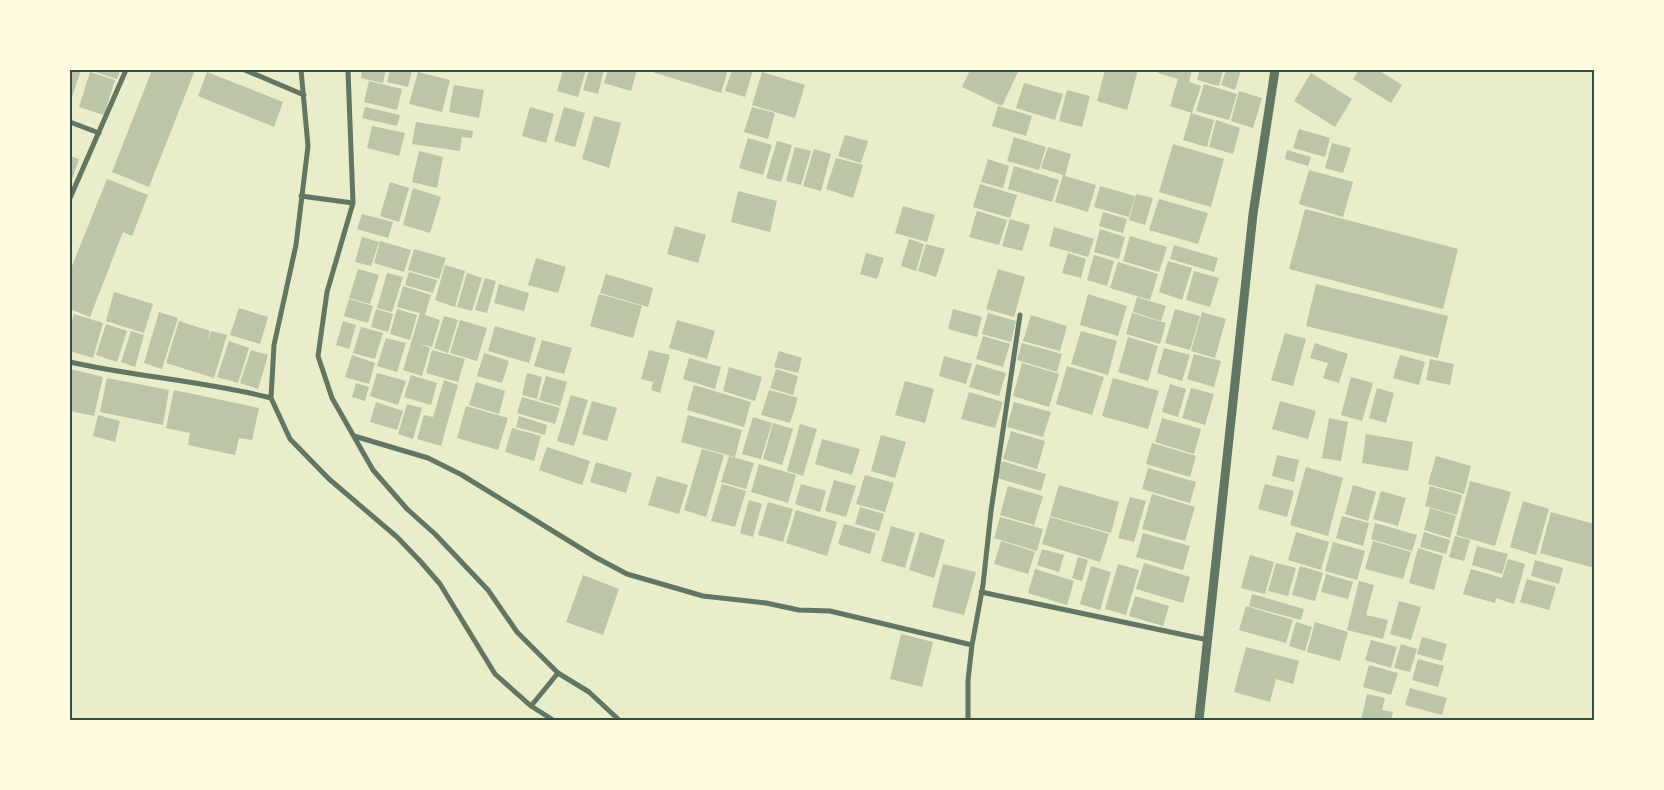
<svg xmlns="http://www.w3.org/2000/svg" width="1664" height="790" font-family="'Fira Sans',sans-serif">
	<rect width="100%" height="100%" fill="#e9edc9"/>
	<path fill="#bcc5a7" d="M 70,70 L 81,70 L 70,103 Z
		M 95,70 L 120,70 L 117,79 L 95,72 Z
		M 152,70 L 195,70 L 149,187 L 112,172 Z
		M 362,70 L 386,70 L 383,83 L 361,78 Z
		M 390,70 L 412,70 L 408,87 L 387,82 Z
		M 563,70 L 586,70 L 578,97 L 557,91 Z
		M 589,70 L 604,70 L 598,94 L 583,90 Z
		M 608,70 L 637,70 L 631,91 L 604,83 Z
		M 646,70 L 728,70 L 721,93 Z
		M 732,70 L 753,70 L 745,97 L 725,91 Z
		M 970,70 L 1019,70 L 1002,106 L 962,87 Z
		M 1105,70 L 1138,70 L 1127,110 L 1097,101 Z
		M 1158,70 L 1192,70 L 1189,82 L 1201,86 L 1192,113 L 1170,106 L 1178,79 L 1158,73 Z
		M 1200,70 L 1223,70 L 1219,86 L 1197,80 Z
		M 1226,70 L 1241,70 L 1235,90 L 1221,85 Z
		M 1359,70 L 1378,70 L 1402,85 L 1391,103 L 1353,79 Z
		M 90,72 L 115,80 L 104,115 L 79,107 Z
		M 207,72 L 283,102 L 274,127 L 198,96 Z
		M 418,72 L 450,80 L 442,112 L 409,104 Z
		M 762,72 L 805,85 L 795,118 L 752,105 Z
		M 1311,73 L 1352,99 L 1335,127 L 1294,101 Z
		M 369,81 L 402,89 L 397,110 L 364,102 Z
		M 1024,83 L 1063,94 L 1055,120 L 1016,108 Z
		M 1204,84 L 1237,94 L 1229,120 L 1196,111 Z
		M 454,85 L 484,90 L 479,118 L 449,112 Z
		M 1067,90 L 1090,96 L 1082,127 L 1059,121 Z
		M 1239,91 L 1262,98 L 1253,128 L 1231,121 Z
		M 998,106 L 1032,116 L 1026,136 L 992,126 Z
		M 365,107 L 400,115 L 397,126 L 362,118 Z
		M 530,107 L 554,114 L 546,143 L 522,136 Z
		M 564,107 L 585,113 L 575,147 L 554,141 Z
		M 752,107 L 775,113 L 768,139 L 744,132 Z
		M 1191,113 L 1214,120 L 1207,147 L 1183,140 Z
		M 594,116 L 621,123 L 609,168 L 582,159 Z
		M 1216,120 L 1240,128 L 1233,154 L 1209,147 Z
		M 416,122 L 473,131 L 472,138 L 462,137 L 460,151 L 412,144 Z
		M 372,126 L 405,133 L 399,156 L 367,148 Z
		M 1299,129 L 1330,138 L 1325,157 L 1293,148 Z
		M 845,135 L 868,141 L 861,163 L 838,156 Z
		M 1014,137 L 1046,147 L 1039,170 L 1007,161 Z
		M 748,138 L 772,145 L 763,175 L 739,168 Z
		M 777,141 L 792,145 L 781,182 L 766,178 Z
		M 1332,143 L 1351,148 L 1343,173 L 1325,168 Z
		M 1173,144 L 1224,159 L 1211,207 L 1159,192 Z
		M 795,147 L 811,151 L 801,185 L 786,181 Z
		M 1048,147 L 1071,154 L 1065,176 L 1096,185 L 1088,212 L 1055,202 L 1063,175 L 1041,168 Z
		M 814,149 L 831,154 L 821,191 L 803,186 Z
		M 1287,150 L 1311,157 L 1308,166 L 1285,159 Z
		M 419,151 L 443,157 L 437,188 L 412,182 Z
		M 70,156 L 79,159 L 70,186 Z
		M 836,158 L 863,165 L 853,198 L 826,189 Z
		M 988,159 L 1009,166 L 1003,188 L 981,182 Z
		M 1014,166 L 1059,180 L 1052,202 L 1008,189 Z
		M 1309,170 L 1353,182 L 1343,217 L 1299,204 Z
		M 107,179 L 148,195 L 132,236 L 123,232 L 90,317 L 70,309 L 70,271 Z
		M 390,182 L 409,188 L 399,222 L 380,216 Z
		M 980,184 L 1017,195 L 1010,218 L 973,207 Z
		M 1100,186 L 1135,196 L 1129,217 L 1094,207 Z
		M 413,188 L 441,197 L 430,233 L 403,225 Z
		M 738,191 L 777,201 L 770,232 L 731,222 Z
		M 1136,194 L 1153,198 L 1145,225 L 1129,220 Z
		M 1159,199 L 1208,213 L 1198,244 L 1149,230 Z
		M 903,206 L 935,215 L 927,242 L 895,233 Z
		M 1305,209 L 1458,249 L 1443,309 L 1289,269 Z
		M 977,211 L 1007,220 L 999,245 L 969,237 Z
		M 1103,212 L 1127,219 L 1123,233 L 1099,226 Z
		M 362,214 L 393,222 L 388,238 L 357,229 Z
		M 1010,219 L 1030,225 L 1022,251 L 1002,246 Z
		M 675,226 L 706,235 L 698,263 L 667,254 Z
		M 1054,227 L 1094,239 L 1088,257 L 1049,246 Z
		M 1100,229 L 1125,237 L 1119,259 L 1094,252 Z
		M 1130,236 L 1167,247 L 1159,272 L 1123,261 Z
		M 362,237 L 379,242 L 371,266 L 355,262 Z
		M 909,239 L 924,244 L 916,271 L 901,266 Z
		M 380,241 L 411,250 L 404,272 L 374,263 Z
		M 926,244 L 945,249 L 936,277 L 918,271 Z
		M 1174,245 L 1218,258 L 1214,272 L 1170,259 Z
		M 414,249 L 446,258 L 439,279 L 408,270 Z
		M 866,253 L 884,258 L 877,279 L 860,274 Z
		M 1068,253 L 1086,259 L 1081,278 L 1062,273 Z
		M 1094,255 L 1114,261 L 1107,286 L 1087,280 Z
		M 536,258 L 566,267 L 558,293 L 528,285 Z
		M 1168,261 L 1192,268 L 1182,300 L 1159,292 Z
		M 1118,262 L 1158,274 L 1150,300 L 1110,288 Z
		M 445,265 L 465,271 L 455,307 L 435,300 Z
		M 358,269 L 379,275 L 370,304 L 349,298 Z
		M 998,269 L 1025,277 L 1014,317 L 986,309 Z
		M 1194,271 L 1219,278 L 1210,307 L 1186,300 Z
		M 409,272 L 437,280 L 433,293 L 405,285 Z
		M 387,273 L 403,277 L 392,312 L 377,308 Z
		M 467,273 L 482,278 L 472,311 L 457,307 Z
		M 606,274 L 653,288 L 648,307 L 600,293 Z
		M 485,278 L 496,281 L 487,313 L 475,310 Z
		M 499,284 L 529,293 L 524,311 L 494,303 Z
		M 1316,284 L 1448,316 L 1438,358 L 1306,326 Z
		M 403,286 L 431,295 L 425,315 L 440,320 L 432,347 L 420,344 L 430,348 L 422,376 L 403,370 L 420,313 L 397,307 Z
		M 114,292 L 153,304 L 144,333 L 106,321 Z
		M 599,294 L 642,306 L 633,338 L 590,326 Z
		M 1088,294 L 1127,306 L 1118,336 L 1080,325 Z
		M 1137,297 L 1166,306 L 1161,321 L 1133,312 Z
		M 349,299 L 373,306 L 368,323 L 344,316 Z
		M 239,308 L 268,317 L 260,344 L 230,335 Z
		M 376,309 L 393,314 L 388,332 L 371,327 Z
		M 397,309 L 417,315 L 410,340 L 390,334 Z
		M 953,309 L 982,317 L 977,337 L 948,329 Z
		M 1175,309 L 1200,316 L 1190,350 L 1165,343 Z
		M 159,312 L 178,318 L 162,369 L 144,363 Z
		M 1202,312 L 1226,319 L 1215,358 L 1191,351 Z
		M 988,313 L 1016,321 L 1011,342 L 982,334 Z
		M 1132,313 L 1166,323 L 1160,344 L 1126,334 Z
		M 74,314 L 103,323 L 93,358 L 70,351 L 70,327 Z
		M 1031,315 L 1067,326 L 1060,351 L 1023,341 Z
		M 444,316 L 458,320 L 448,353 L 434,348 Z
		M 460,320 L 487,328 L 477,361 L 450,353 Z
		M 677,320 L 715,331 L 707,359 L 669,348 Z
		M 179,321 L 210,331 L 207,343 L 211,331 L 227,335 L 214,378 L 166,363 Z
		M 343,321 L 356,325 L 349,349 L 336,345 Z
		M 106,324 L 127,331 L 117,362 L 96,355 Z
		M 495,326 L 536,338 L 529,363 L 488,351 Z
		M 361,327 L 383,333 L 375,359 L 353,353 Z
		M 131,331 L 144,335 L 135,367 L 121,362 Z
		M 1081,331 L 1117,341 L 1108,375 L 1071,364 Z
		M 1285,333 L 1306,339 L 1293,386 L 1271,380 Z
		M 983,336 L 1010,344 L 1003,367 L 976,359 Z
		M 1128,337 L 1158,346 L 1148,381 L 1118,372 Z
		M 386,338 L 406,343 L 397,372 L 377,366 Z
		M 542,340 L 572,348 L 564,374 L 534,366 Z
		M 229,341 L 249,348 L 238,383 L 217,377 Z
		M 1022,343 L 1062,354 L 1057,372 L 1017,360 Z
		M 1315,343 L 1348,354 L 1339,383 L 1323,378 L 1328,363 L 1310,358 Z
		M 1164,348 L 1190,355 L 1182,381 L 1157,373 Z
		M 251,350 L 268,355 L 258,389 L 240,383 Z
		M 432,350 L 465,359 L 458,382 L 426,373 Z
		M 649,350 L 670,355 L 660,393 L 651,390 L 653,382 L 641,379 Z
		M 779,351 L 802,358 L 798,373 L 774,367 Z
		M 484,353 L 509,361 L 502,383 L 477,376 Z
		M 1194,354 L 1221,361 L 1214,387 L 1187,379 Z
		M 352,355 L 375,363 L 369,384 L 345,377 Z
		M 1400,355 L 1425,362 L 1419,385 L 1393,378 Z
		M 944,356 L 972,364 L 966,384 L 939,376 Z
		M 689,358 L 721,367 L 715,389 L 683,379 Z
		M 1430,359 L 1454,364 L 1450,385 L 1426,380 Z
		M 1022,363 L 1059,374 L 1049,407 L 1013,396 Z
		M 976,364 L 1006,373 L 999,396 L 969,387 Z
		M 1067,366 L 1104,377 L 1092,415 L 1056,404 Z
		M 729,367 L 762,377 L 755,401 L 723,391 Z
		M 70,369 L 103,377 L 94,416 L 70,411 Z
		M 776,369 L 798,376 L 793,395 L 770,388 Z
		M 377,373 L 406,381 L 398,405 L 370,396 Z
		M 527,373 L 542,377 L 537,399 L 522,395 Z
		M 411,375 L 437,383 L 431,405 L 404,397 Z
		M 546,376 L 567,382 L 560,406 L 539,400 Z
		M 1351,377 L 1373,383 L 1362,421 L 1341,415 Z
		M 107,378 L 169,390 L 163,425 L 100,412 Z
		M 1113,378 L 1159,391 L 1148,429 L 1102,416 Z
		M 444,380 L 458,385 L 441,446 L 417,439 L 424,415 L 433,417 Z
		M 905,381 L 934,389 L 925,423 L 895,415 Z
		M 476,382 L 505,391 L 499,414 L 469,405 Z
		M 356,383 L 369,387 L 365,401 L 352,397 Z
		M 1170,384 L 1186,389 L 1178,417 L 1162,412 Z
		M 694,385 L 751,402 L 744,427 L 687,410 Z
		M 1191,388 L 1214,394 L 1205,425 L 1182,418 Z
		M 1377,388 L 1394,393 L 1386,423 L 1369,418 Z
		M 174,390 L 259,408 L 252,440 L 239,438 L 235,455 L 188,445 L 190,433 L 166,428 Z
		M 769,390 L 798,398 L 790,423 L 761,415 Z
		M 969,392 L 1003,402 L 995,428 L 961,419 Z
		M 571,395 L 588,400 L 574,446 L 557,441 Z
		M 522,397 L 560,408 L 555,424 L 517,413 Z
		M 592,401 L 617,408 L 607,441 L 582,434 Z
		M 1280,401 L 1316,411 L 1308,439 L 1272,429 Z
		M 376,402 L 403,411 L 397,430 L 370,422 Z
		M 1014,402 L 1051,412 L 1043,437 L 1007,427 Z
		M 407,404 L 422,408 L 413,439 L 398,434 Z
		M 466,406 L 508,418 L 498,450 L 457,438 Z
		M 98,415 L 120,421 L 115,442 L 93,436 Z
		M 688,415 L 742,430 L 735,457 L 681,442 Z
		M 519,416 L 547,425 L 545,435 L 516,427 Z
		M 753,417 L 772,423 L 761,459 L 742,454 Z
		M 1162,418 L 1201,429 L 1194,454 L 1155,442 Z
		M 1329,418 L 1348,422 L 1341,461 L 1322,458 Z
		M 773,423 L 793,429 L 782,465 L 763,459 Z
		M 800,424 L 817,429 L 803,476 L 787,471 Z
		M 512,428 L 541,436 L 534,461 L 505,452 Z
		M 1011,431 L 1045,441 L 1037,469 L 1003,459 Z
		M 1366,434 L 1413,442 L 1408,471 L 1362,463 Z
		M 881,435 L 906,442 L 895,478 L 871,471 Z
		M 822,439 L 860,449 L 852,475 L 815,464 Z
		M 1152,443 L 1196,456 L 1190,477 L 1146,464 Z
		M 547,447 L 590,461 L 582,485 L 539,470 Z
		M 702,449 L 724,455 L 706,517 L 684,510 Z
		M 1277,455 L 1299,460 L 1294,482 L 1272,476 Z
		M 729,456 L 754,463 L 746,489 L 721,482 Z
		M 1436,456 L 1471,466 L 1464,494 L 1428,484 Z
		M 1002,461 L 1046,474 L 1041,491 L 997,478 Z
		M 596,462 L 632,473 L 626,493 L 590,482 Z
		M 759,464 L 796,475 L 788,503 L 751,492 Z
		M 1306,467 L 1343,478 L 1328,536 L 1290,525 Z
		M 1148,468 L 1196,482 L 1190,503 L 1142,489 Z
		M 865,475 L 894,483 L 885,512 L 856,504 Z
		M 657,476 L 688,485 L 679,514 L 648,505 Z
		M 834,480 L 856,486 L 846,517 L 825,511 Z
		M 1470,481 L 1511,492 L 1495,546 L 1456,535 Z
		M 722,484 L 746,491 L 735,527 L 711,521 Z
		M 801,484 L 826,491 L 820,512 L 795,504 Z
		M 1265,484 L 1294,491 L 1287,517 L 1258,509 Z
		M 1059,485 L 1119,502 L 1111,533 L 1050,516 Z
		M 1353,485 L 1376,492 L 1368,521 L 1345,514 Z
		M 1008,486 L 1043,496 L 1034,525 L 1000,515 Z
		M 1430,486 L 1462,495 L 1457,515 L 1425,506 Z
		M 1381,491 L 1406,498 L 1398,526 L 1373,519 Z
		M 1152,494 L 1195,507 L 1185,541 L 1142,529 Z
		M 1130,497 L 1146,501 L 1134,542 L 1118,538 Z
		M 749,500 L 762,504 L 753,537 L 740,533 Z
		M 1523,501 L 1549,509 L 1536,555 L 1510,547 Z
		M 768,502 L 793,509 L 783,542 L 758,535 Z
		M 860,507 L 884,514 L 879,531 L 855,524 Z
		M 1430,508 L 1456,516 L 1450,538 L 1424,530 Z
		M 796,510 L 837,522 L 827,556 L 786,543 Z
		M 1551,512 L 1594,524 L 1594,568 L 1540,553 Z
		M 1342,516 L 1369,523 L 1363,546 L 1336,538 Z
		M 1000,517 L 1043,529 L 1037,551 L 994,538 Z
		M 1050,517 L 1109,534 L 1100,562 L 1042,544 Z
		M 1375,523 L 1417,535 L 1412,551 L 1371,539 Z
		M 844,524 L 876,533 L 870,554 L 838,544 Z
		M 891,526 L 915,533 L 905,568 L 881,561 Z
		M 920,532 L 945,540 L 934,578 L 909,570 Z
		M 1296,532 L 1329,542 L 1321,570 L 1288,560 Z
		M 1424,532 L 1450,540 L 1446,554 L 1420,547 Z
		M 1143,533 L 1190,546 L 1183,570 L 1136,557 Z
		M 1455,536 L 1470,540 L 1464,561 L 1449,557 Z
		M 1001,541 L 1035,552 L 1028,574 L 994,564 Z
		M 1373,541 L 1411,552 L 1403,579 L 1365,569 Z
		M 1333,542 L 1365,551 L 1357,580 L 1325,571 Z
		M 1477,546 L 1508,554 L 1502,574 L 1472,565 Z
		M 1418,548 L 1443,556 L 1434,590 L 1409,583 Z
		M 1042,549 L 1064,555 L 1059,572 L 1037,565 Z
		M 1250,555 L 1274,562 L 1265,594 L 1241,588 Z
		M 1078,557 L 1088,560 L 1082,581 L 1072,578 Z
		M 1508,559 L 1525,564 L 1514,604 L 1496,598 L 1495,603 L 1463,594 L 1471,569 L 1502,578 Z
		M 1535,560 L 1563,568 L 1559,584 L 1531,576 Z
		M 1144,563 L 1190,577 L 1183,603 L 1136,589 Z
		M 1276,563 L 1296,568 L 1288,596 L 1268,591 Z
		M 943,564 L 976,572 L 964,615 L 932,607 Z
		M 1118,564 L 1139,570 L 1126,615 L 1105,609 Z
		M 1091,566 L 1111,572 L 1100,610 L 1080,604 Z
		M 1300,566 L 1323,573 L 1315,601 L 1292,595 Z
		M 1035,569 L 1074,581 L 1067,605 L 1028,593 Z
		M 1326,574 L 1353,582 L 1348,599 L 1321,592 Z
		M 583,575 L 619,589 L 603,635 L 566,622 Z
		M 1527,579 L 1556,587 L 1549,610 L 1520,602 Z
		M 1359,581 L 1374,585 L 1366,615 L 1388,620 L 1383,639 L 1347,630 Z
		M 1252,594 L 1304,609 L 1301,620 L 1249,606 Z
		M 1135,596 L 1169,606 L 1163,626 L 1129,616 Z
		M 1399,601 L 1421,607 L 1411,640 L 1390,634 Z
		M 1246,606 L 1293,620 L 1286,643 L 1239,630 Z
		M 1296,622 L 1312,627 L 1305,651 L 1289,646 Z
		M 1315,622 L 1348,632 L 1340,661 L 1307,652 Z
		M 901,634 L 933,642 L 922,687 L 890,679 Z
		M 1422,637 L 1447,644 L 1442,661 L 1417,654 Z
		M 1371,640 L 1397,647 L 1391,668 L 1365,660 Z
		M 1401,644 L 1417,649 L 1410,672 L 1394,668 Z
		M 1246,647 L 1299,661 L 1293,684 L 1276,679 L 1270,702 L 1234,692 Z
		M 1418,659 L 1444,666 L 1438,687 L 1412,680 Z
		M 1369,665 L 1398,673 L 1391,695 L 1363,687 Z
		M 1410,688 L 1447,698 L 1442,715 L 1405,705 Z
		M 1367,694 L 1385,698 L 1382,710 L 1393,712 L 1391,720 L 1361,720 Z"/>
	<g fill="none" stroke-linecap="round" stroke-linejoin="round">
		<path stroke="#617663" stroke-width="5" d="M 245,70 L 304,95
			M 301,70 L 308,146 L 296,245 L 274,345 L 271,398 L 290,439 L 329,479 L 397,537 L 421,562 L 440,584 L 495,674 L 531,706 L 558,673 L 589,692 L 619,720
			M 348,70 L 353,203 L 327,292 L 318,356 L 332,398 L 373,470 L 407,509 L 435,534 L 488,590 L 517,632 L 558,673
			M 70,122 L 99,133
			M 301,196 L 353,203
			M 70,198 L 126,70
			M 70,362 C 136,377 205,381 271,398
			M 354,436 L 428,458 L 462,475 L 595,557 L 627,574 L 703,596 L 766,603 L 799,610 L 830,611 L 972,645 L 968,680 L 968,720
			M 981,592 L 1208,640
			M 972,645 L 983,585 L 991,511 L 1020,315
			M 531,706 L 553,720"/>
		<path stroke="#617663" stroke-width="9" d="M 1199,720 L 1253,214 L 1275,70"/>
	</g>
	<rect width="1664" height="790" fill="none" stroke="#fefae0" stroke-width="142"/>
	<rect x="71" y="71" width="1522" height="648" fill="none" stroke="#344e41" stroke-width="2"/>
</svg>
